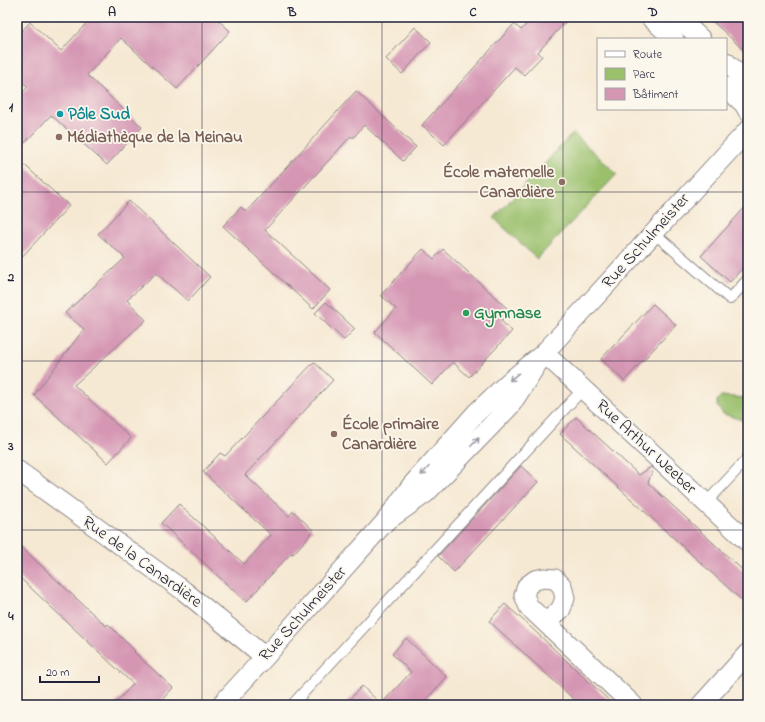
<svg xmlns="http://www.w3.org/2000/svg" width="765" height="722" font-family="'Indie Flower',sans-serif">
	<rect width="100%" height="100%" fill="#fbf7ec"/>
	<filter id="ink" filterUnits="userSpaceOnUse"><feTurbulence type="fractalNoise" baseFrequency=".025" numOctaves="2"/><feDisplacementMap in="SourceGraphic" scale="8" xChannelSelector="R" yChannelSelector="G"/><feConvolveMatrix kernelMatrix="1 2 1 2 8 2 1 2 1" color-interpolation-filters="sRGB"/></filter>
	<filter id="wash" filterUnits="userSpaceOnUse"><feTurbulence type="fractalNoise" baseFrequency=".012" numOctaves="4" result="noise"/><feDisplacementMap in="SourceGraphic" scale="16" xChannelSelector="R" yChannelSelector="G"/><feGaussianBlur stdDeviation="0.9" result="paint"/><feColorMatrix in="noise" values="0 0 0 0 0 0 0 0 0 0 0 0 0 0 0 0 0 1.4 0 .05"/><feComposite in="paint" operator="in"/></filter>
	<g filter="url(#wash)">
		<rect width="100%" height="100%" fill="#f6e9d3"/>
		<path fill="#9ac06c" stroke="#5e7154" d="M 573,133 L 617,174 L 537,259 L 494,218 Z
			M 721,396 L 747,398 L 742,420 L 723,414 L 717,406 L 717,400 Z"/>
		<g id="blocks">
			<path fill="#d596b4" d="M 92,17 L 215,17 L 230,31 L 177,89 L 121,38 L 87,75 L 142,127 L 107,165 L 51,115 L 17,151 L 17,98 L 28,87 L 17,77 L 17,36 L 30,22 L 61,51 Z
				M 533,17 L 570,17 L 538,52 L 542,56 L 524,75 L 515,67 L 444,145 L 422,125 L 514,24 L 521,30 Z
				M 708,17 L 748,17 L 748,54 Z
				M 415,27 L 431,42 L 402,74 L 386,59 Z
				M 356,91 L 416,147 L 403,161 L 364,125 L 353,138 L 351,136 L 265,230 L 330,290 L 313,309 L 223,226 L 241,207 L 246,212 Z
				M 17,158 L 69,206 L 17,262 Z
				M 129,201 L 210,277 L 188,301 L 156,273 L 127,300 L 146,320 L 74,385 L 131,438 L 108,463 L 34,395 L 84,329 L 65,313 L 125,258 L 98,234 Z
				M 748,204 L 748,262 L 730,282 L 701,256 Z
				M 423,249 L 434,259 L 443,249 L 510,311 L 501,321 L 512,331 L 469,377 L 453,362 L 432,385 L 375,332 L 396,309 L 381,295 Z
				M 326,302 L 355,329 L 344,340 L 315,313 Z
				M 653,304 L 676,325 L 624,381 L 601,359 Z
				M 314,362 L 333,380 L 245,475 L 289,516 L 293,511 L 313,530 L 309,534 L 310,535 L 293,554 L 291,553 L 246,602 L 161,523 L 179,504 L 244,564 L 271,535 L 203,472 L 220,453 L 225,456 Z
				M 576,417 L 639,475 L 651,467 L 653,469 L 648,483 L 748,575 L 748,606 L 560,434 Z
				M 521,466 L 538,482 L 454,572 L 438,556 Z
				M 17,543 L 106,626 L 108,624 L 135,651 L 134,652 L 173,688 L 157,705 L 114,705 L 133,684 L 17,575 Z
				M 505,604 L 524,621 L 614,705 L 580,705 L 489,621 Z
				M 406,638 L 447,677 L 421,705 L 344,705 L 362,686 L 381,704 L 400,684 L 411,672 L 392,654 Z"/>
		</g>
	</g>
	<g filter="url(#ink)">
		<use href="#blocks" fill-opacity="0" stroke="#8c8687" stroke-width="1"/>
		<g fill="none" stroke-linecap="round" stroke-linejoin="round">
			<defs>
				<path id="service" d="M 654,233 L 730,299 L 748,279
					M 706,503 L 748,458
					M 292,705 L 583,389"/>
				<path id="minor" d="M 650,17 L 674,39
					M 678,17 L 701,39
					M 726,62 L 748,83
					M 726,87 L 744,104 L 748,111
					M 544,353 L 510,406 L 426,493 L 385,522 L 411,486 L 476,413 L 510,381 L 544,353 L 748,130
					M 544,353 L 748,542
					M 17,470 L 184,591 L 265,657
					M 546,623 L 561,609 L 565,598 L 562,586 L 555,579 L 544,578 L 535,580 L 527,586 L 524,595 L 529,607 L 633,705
					M 221,705 L 265,657 L 385,522
					M 701,705 L 748,653"/>
			</defs>
			<use href="#service" stroke="#8c8687" stroke-width="12"/>
			<use href="#minor" stroke="#8c8687" stroke-width="21"/>
			<use href="#service" stroke="#fff" stroke-width="10"/>
			<use href="#minor" stroke="#fff" stroke-width="19"/>
		</g>
		<defs><path id="oneway-shaft" d="M-6 0H5M1.5-3L5.5 0L1.5 3" fill="none" stroke-width="1.6" stroke-linecap="round" stroke-linejoin="round"/></defs>
		<g stroke="#9c9ca7">
			<use href="#oneway-shaft" transform="translate(514 377) rotate(140)"/>
			<use href="#oneway-shaft" transform="translate(475 442) rotate(-46)"/>
			<use href="#oneway-shaft" transform="translate(425 471) rotate(132)"/>
		</g>
	</g>
	<path fill="none" stroke="#22223b" stroke-width="1" stroke-opacity="0.55" d="M 202,17 L 202,705M 382,17 L 382,705M 563,17 L 563,705M 17,192 L 748,192M 17,361 L 748,361M 17,530 L 748,530"/>
	<circle fill="#0f9aa8" stroke="#fbf7ec" stroke-width="1.5" cx="60" cy="114" r="4"/>
	<g fill="#8d6e63" stroke="#fbf7ec" stroke-width="1.5">
		<circle cx="59" cy="137" r="4"/>
		<circle cx="562" cy="182" r="4"/>
		<circle cx="334" cy="434" r="4"/>
	</g>
	<circle fill="#2e9e5b" stroke="#fbf7ec" stroke-width="1.5" cx="466" cy="313" r="4"/>
	<g text-anchor="middle" dominant-baseline="central" stroke-width="3.5" stroke-linejoin="round" paint-order="stroke">
		<g font-size="17" font-weight="bold" fill="#0d838f" stroke="#fbf7ec" text-anchor="start">
			<text x="68" y="114">Pôle Sud</text>
		</g>
		<g font-size="17" font-weight="bold" fill="#785e54" stroke="#fbf7ec" text-anchor="start">
			<text x="67" y="137">Médiathèque de la Meinau</text>
			<text x="554" y="172" text-anchor="end">École maternelle<tspan x="554" dy="20">Canardière</tspan></text>
			<text x="342" y="424">École primaire<tspan x="342" dy="20">Canardière</tspan></text>
		</g>
		<g font-size="17" fill="#22223b" stroke="#fbf7ec">
			<text transform="translate(646 241) rotate(-48)">Rue Schulmeister</text>
			<text transform="translate(646 447) rotate(43)">Rue Arthur Weeber</text>
			<text transform="translate(142 562) rotate(36)">Rue de la Canardière</text>
			<text transform="translate(303 614) rotate(-48)">Rue Schulmeister</text>
		</g>
		<g font-size="17" font-weight="bold" fill="#27864d" stroke="#fbf7ec" text-anchor="start">
			<text x="474" y="313">Gymnase</text>
		</g>
	</g>
	<rect width="765" height="722" fill="none" stroke="#fbf7ec" stroke-width="44"/>
	<rect x="597" y="38" width="130" height="72" fill="#fbf7ec" stroke="#a4a2a5"/>
	<rect x="605" y="51" width="20" height="6" fill="#ffffff" stroke="#a4a2a5"/>
	<text x="633" y="58" font-size="12" fill="#22223b">Route</text>
	<rect x="605" y="68" width="20" height="12" fill="#9ac06c" stroke="#a4a2a5"/>
	<text x="633" y="78" font-size="12" fill="#22223b">Parc</text>
	<rect x="605" y="88" width="20" height="12" fill="#d596b4" stroke="#a4a2a5"/>
	<text x="633" y="98" font-size="12" fill="#22223b">Bâtiment</text>
	<path d="M40 676v6h59v-6" fill="none" stroke="#22223b" stroke-width="2"/>
	<text x="46" y="676" font-size="12" fill="#22223b" stroke="#fbf7ec" stroke-width="3" paint-order="stroke">20 m</text>
	<rect x="22" y="22" width="721" height="678" fill="none" stroke="#22223b" stroke-width="1.5"/>
	<g font-size="13" text-anchor="middle" font-weight="bold" fill="#22223b">
		<text x="112" y="16">A</text>
		<text x="292" y="16">B</text>
		<text x="473" y="16">C</text>
		<text x="653" y="16">D</text>
		<text x="11" y="111">1</text>
		<text x="11" y="281">2</text>
		<text x="11" y="450">3</text>
		<text x="11" y="620">4</text>
	</g>
</svg>
